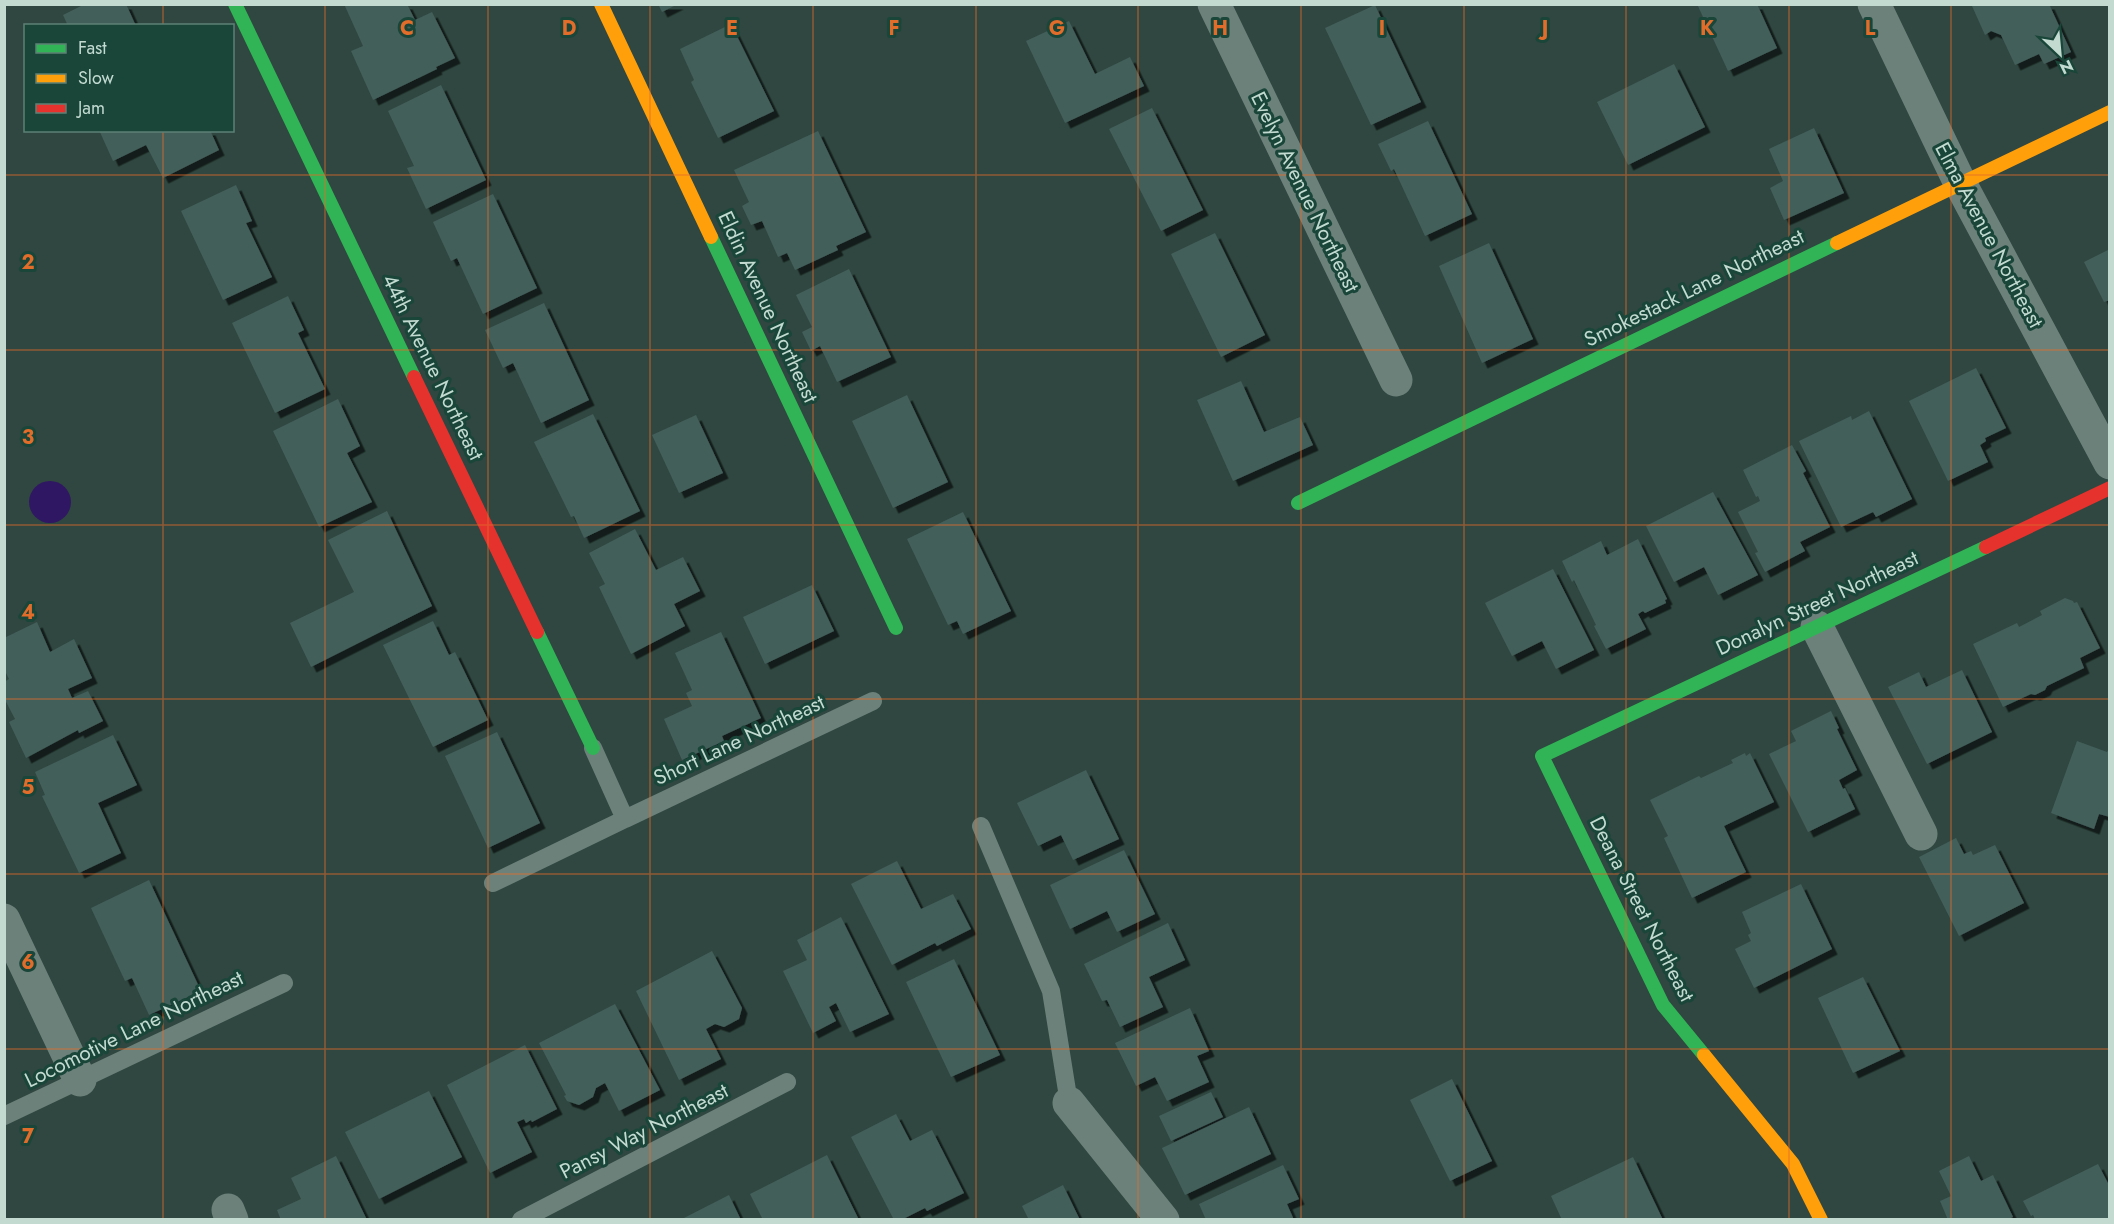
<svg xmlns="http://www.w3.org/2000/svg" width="2114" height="1224" font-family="Jost,sans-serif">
	<defs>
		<filter id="shadow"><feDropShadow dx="5.5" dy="5.5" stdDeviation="0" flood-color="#0009"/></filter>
	</defs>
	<rect width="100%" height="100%" fill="#2f4740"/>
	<path fill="#301763" d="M29 502a21 21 0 1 1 42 0a21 21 0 1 1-42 0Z"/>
	<path fill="#435e5a" filter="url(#shadow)" d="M 85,4 L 126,4 L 136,26 L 68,26 L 63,15 Z
		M 344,4 L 407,4 L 415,20 L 432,12 L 455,58 L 436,67 L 437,69 L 373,100 L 351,51 L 363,46 Z
		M 658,4 L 678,4 L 662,12 Z
		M 1697,4 L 1757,4 L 1777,48 L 1728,71 Z
		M 1974,4 L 2049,4 L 2071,52 L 2044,64 L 2039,54 L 2015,65 L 2001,35 L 1991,31 L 1985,35 L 1972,6 Z
		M 1375,5 L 1421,102 L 1371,125 L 1325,28 Z
		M 1069,21 L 1095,74 L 1130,57 L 1144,86 L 1065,123 L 1026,41 Z
		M 731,24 L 774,111 L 718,138 L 691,82 L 694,80 L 680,49 Z
		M 1674,64 L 1705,127 L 1628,165 L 1597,102 Z
		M 441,85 L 486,180 L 426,209 L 407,168 L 414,166 L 388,111 Z
		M 1152,108 L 1203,210 L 1161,231 L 1109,129 Z
		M 1428,121 L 1472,214 L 1425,236 L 1394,169 L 1391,171 L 1378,144 Z
		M 1814,128 L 1844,193 L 1784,220 L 1770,188 L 1783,181 L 1769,149 Z
		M 99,130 L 210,130 L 219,150 L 163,178 L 146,145 L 113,161 Z
		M 818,131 L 866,232 L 836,246 L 838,250 L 795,270 L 787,253 L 778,257 L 762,221 L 751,225 L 742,206 L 749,202 L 734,170 Z
		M 236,185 L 252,221 L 246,223 L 272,277 L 223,300 L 181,211 Z
		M 493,194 L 537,288 L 483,314 L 457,258 L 451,261 L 433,222 Z
		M 1215,233 L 1265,335 L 1221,357 L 1171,254 Z
		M 1489,243 L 1533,339 L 1482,363 L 1439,266 Z
		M 2110,249 L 2110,300 L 2104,302 L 2084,262 Z
		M 849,269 L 891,357 L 837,382 L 820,346 L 811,351 L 802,332 L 812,327 L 796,295 Z
		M 288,296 L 304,330 L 298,333 L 325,389 L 275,413 L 232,323 Z
		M 544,303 L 589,400 L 541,423 L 513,363 L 503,368 L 485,330 Z
		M 1976,368 L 2006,428 L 1985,438 L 1986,441 L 1980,445 L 1988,462 L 1948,481 L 1909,401 Z
		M 1241,381 L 1264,432 L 1300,417 L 1313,445 L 1233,481 L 1197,400 Z
		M 907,395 L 948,482 L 893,508 L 852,421 Z
		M 338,399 L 360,446 L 347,453 L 372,502 L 319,527 L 273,431 Z
		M 1869,411 L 1912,499 L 1876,517 L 1873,512 L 1841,527 L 1799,441 L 1851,416 L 1852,420 Z
		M 593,414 L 640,511 L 584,538 L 574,516 L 571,517 L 534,442 Z
		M 696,415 L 723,473 L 679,493 L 652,435 Z
		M 1792,445 L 1806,471 L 1803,473 L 1830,527 L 1800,542 L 1805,551 L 1765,572 L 1755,553 L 1758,552 L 1738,512 L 1760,501 L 1758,496 L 1756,497 L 1743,470 Z
		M 1713,492 L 1758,575 L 1718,595 L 1704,567 L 1674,582 L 1646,526 Z
		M 387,511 L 432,606 L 311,667 L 290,623 L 354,592 L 328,540 Z
		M 963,512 L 1011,611 L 963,634 L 957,621 L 948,625 L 907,539 Z
		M 635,529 L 656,570 L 683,557 L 700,591 L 674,604 L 685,626 L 631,654 L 599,587 L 605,584 L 589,553 Z
		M 1638,539 L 1667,599 L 1665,600 L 1666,603 L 1645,613 L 1643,611 L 1638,614 L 1646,629 L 1606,649 L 1594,626 L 1596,625 L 1574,580 L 1572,582 L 1562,561 L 1601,541 L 1607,555 Z
		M 1553,569 L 1594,650 L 1556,669 L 1542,641 L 1512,656 L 1485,603 Z
		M 812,585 L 834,631 L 765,664 L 743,617 Z
		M 2065,598 L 2073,601 L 2074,603 L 2077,602 L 2100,648 L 2080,658 L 2084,668 L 2047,686 L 2045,690 L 2035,695 L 2031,694 L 2003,707 L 1973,644 L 2017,623 L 2019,627 L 2042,615 L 2040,611 Z
		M 433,621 L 449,655 L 455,652 L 488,720 L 433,747 L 383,645 Z
		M 37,622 L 50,652 L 74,639 L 92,678 L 68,689 L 72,698 L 88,691 L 103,721 L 79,733 L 78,730 L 26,758 L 9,722 L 15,719 L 4,698 L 4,682 L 9,679 L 4,669 L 4,638 Z
		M 721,632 L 761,718 L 722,736 L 724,741 L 682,760 L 664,719 L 692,706 L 686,693 L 692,690 L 675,653 Z
		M 1962,670 L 1992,732 L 1927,764 L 1888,687 L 1919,672 L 1926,687 Z
		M 1831,711 L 1839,728 L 1837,729 L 1857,770 L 1839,780 L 1843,789 L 1845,788 L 1855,809 L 1808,832 L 1769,754 L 1796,741 L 1791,731 Z
		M 497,732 L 540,823 L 488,848 L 445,756 Z
		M 113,735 L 137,785 L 98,803 L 121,853 L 79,873 L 42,796 L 45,795 L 35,772 Z
		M 2077,741 L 2107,752 L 2110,747 L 2110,817 L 2099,814 L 2094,829 L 2051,813 Z
		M 1745,753 L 1746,756 L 1750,753 L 1774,802 L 1724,826 L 1746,872 L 1692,898 L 1664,838 L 1668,836 L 1650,800 L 1699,776 L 1701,778 L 1733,763 L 1731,760 Z
		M 1086,770 L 1119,839 L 1073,860 L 1061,835 L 1038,846 L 1017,803 Z
		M 1956,838 L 1964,854 L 1971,851 L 1973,855 L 1995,845 L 2024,903 L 1959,936 L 1919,857 Z
		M 1124,850 L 1155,914 L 1117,932 L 1107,911 L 1070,929 L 1050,885 Z
		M 897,861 L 921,909 L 953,894 L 971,929 L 937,946 L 935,943 L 892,965 L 851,884 Z
		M 149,880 L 201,991 L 149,1015 L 132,978 L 125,981 L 91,908 Z
		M 1801,884 L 1832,949 L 1754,988 L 1735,949 L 1751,941 L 1748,935 L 1751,933 L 1742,912 Z
		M 841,917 L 889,1014 L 850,1032 L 836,1003 L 829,1007 L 836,1021 L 813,1033 L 783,971 L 807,960 L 797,940 Z
		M 1168,923 L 1185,960 L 1149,977 L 1163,1007 L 1120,1027 L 1107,1000 L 1102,1001 L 1084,964 Z
		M 712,951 L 742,1008 L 739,1019 L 724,1027 L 715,1024 L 706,1029 L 721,1059 L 679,1080 L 636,991 Z
		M 954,959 L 1000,1055 L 951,1077 L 906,982 Z
		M 1863,977 L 1900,1051 L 1853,1073 L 1818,998 Z
		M 615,1004 L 660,1090 L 619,1111 L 605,1083 L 596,1088 L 593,1097 L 579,1105 L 567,1101 L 564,1096 L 566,1095 L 539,1043 Z
		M 1190,1008 L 1209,1051 L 1197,1056 L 1209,1082 L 1167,1101 L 1155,1077 L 1136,1086 L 1115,1043 Z
		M 525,1045 L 557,1109 L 532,1122 L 531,1120 L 526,1123 L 524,1119 L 517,1122 L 532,1152 L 490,1173 L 447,1085 Z
		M 1452,1079 L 1492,1161 L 1450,1181 L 1410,1100 Z
		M 429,1091 L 462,1157 L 379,1199 L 345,1132 Z
		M 1211,1092 L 1223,1117 L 1171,1141 L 1159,1116 Z
		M 1249,1107 L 1271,1154 L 1185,1195 L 1162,1148 Z
		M 896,1114 L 910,1141 L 932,1130 L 964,1193 L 927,1211 L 925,1208 L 901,1220 L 894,1220 L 851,1137 Z
		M 827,1155 L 859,1220 L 763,1220 L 750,1194 Z
		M 336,1156 L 367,1220 L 281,1220 L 277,1210 L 301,1199 L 291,1178 Z
		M 1969,1156 L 1981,1181 L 1993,1175 L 2013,1217 L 2007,1220 L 1948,1220 L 1940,1201 L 1951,1196 L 1939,1171 Z
		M 1633,1157 L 1663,1220 L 1562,1220 L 1551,1196 Z
		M 2098,1164 L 2110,1187 L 2110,1220 L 2035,1220 L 2033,1215 L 2031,1216 L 2023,1201 Z
		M 1283,1165 L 1299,1199 L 1287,1204 L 1294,1220 L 1206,1220 L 1199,1204 Z
		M 1063,1185 L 1080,1220 L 1029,1220 L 1022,1206 Z
		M 729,1195 L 741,1220 L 680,1220 Z"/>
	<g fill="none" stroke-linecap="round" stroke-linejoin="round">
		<path stroke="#6d817b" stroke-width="18" d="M 593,748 L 625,819 L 873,701
			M 981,826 L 1051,991 L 1069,1103
			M 493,883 L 625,819
			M 4,1116 L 284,983
			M 521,1220 L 787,1082"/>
		<path stroke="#6d817b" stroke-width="33" d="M 1214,4 L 1396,380
			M 1874,4 L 1960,183 L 2110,463
			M 1817,627 L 1921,834
			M 4,920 L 80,1080
			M 1069,1103 L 1163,1220
			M 228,1210 L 232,1220"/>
		<path stroke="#30b455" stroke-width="14" d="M 235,4 L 414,377
			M 711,237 L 896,628
			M 1298,503 L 1837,243
			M 537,632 L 593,748
			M 1704,1055 L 1663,1005 L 1542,756 L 1986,547"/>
		<path stroke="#ff9f0a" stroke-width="14" d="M 601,4 L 711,237
			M 1837,243 L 2110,112
			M 1704,1055 L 1793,1164 L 1821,1220"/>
		<path stroke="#e5322d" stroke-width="14" d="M 414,377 L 537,632
			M 1986,547 L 2110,488"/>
	</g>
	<path fill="none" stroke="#e26c2a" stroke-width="1.5" stroke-opacity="0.55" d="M 163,4 L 163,26M 325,4 L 325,1220M 488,4 L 488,1220M 650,4 L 650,1220M 813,4 L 813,1220M 976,4 L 976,1220M 1138,4 L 1138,1220M 1301,4 L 1301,1220M 1464,4 L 1464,1220M 1626,4 L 1626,1220M 1789,4 L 1789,1220M 1951,4 L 1951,1220M 163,130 L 163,1220M 4,175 L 2110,175M 4,350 L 2110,350M 4,525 L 2110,525M 4,699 L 2110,699M 4,874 L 2110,874M 4,1049 L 2110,1049"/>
	<g text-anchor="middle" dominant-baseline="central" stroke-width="6" stroke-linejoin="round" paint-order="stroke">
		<g font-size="21" fill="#c3dad1" stroke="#194639">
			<text transform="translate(1305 192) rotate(64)">Evelyn Avenue Northeast</text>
			<text transform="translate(1989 235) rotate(62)">Elma Avenue Northeast</text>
			<text transform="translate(1694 288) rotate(-26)">Smokestack Lane Northeast</text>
			<text transform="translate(768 307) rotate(65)">Eldin Avenue Northeast</text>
			<text transform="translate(433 367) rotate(64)">44th Avenue Northeast</text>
			<text transform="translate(1817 603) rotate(-25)">Donalyn Street Northeast</text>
			<text transform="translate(739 740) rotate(-25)">Short Lane Northeast</text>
			<text transform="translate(1642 909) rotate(63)">Deana Street Northeast</text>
			<text transform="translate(134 1029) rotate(-26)">Locomotive Lane Northeast</text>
			<text transform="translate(644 1131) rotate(-27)">Pansy Way Northeast</text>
		</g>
	</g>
	<g font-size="20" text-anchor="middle" font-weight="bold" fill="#e26c2a" stroke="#194639" stroke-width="6" stroke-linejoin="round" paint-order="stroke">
		<text x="407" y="35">C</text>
		<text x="569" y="35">D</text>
		<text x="732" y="35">E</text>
		<text x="894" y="35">F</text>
		<text x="1057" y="35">G</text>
		<text x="1220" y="35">H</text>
		<text x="1382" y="35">I</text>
		<text x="1545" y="35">J</text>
		<text x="1707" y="35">K</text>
		<text x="1870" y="35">L</text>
		<text x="28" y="269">2</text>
		<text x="28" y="444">3</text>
		<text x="28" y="619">4</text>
		<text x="28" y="794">5</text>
		<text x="28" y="969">6</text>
		<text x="28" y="1143">7</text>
	</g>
	<rect width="2114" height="1224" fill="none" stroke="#c3dad1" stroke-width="12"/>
	<rect x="24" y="24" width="210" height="108" fill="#194639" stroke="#5d8176" stroke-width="1.5"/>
	<rect x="36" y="44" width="30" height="9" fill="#30b455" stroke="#5d8176" stroke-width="1.5"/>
	<text x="78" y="54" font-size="18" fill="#c3dad1">Fast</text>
	<rect x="36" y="74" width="30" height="9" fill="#ff9f0a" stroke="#5d8176" stroke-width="1.5"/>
	<text x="78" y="84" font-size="18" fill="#c3dad1">Slow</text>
	<rect x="36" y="104" width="30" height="9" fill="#e5322d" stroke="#5d8176" stroke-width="1.5"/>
	<text x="78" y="114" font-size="18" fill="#c3dad1">Jam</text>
	<g transform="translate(2060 54) rotate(154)" stroke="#194639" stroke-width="4.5" paint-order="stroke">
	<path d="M0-4.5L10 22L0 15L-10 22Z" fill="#c3dad1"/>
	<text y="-9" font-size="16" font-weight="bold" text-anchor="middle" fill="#c3dad1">N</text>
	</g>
</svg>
